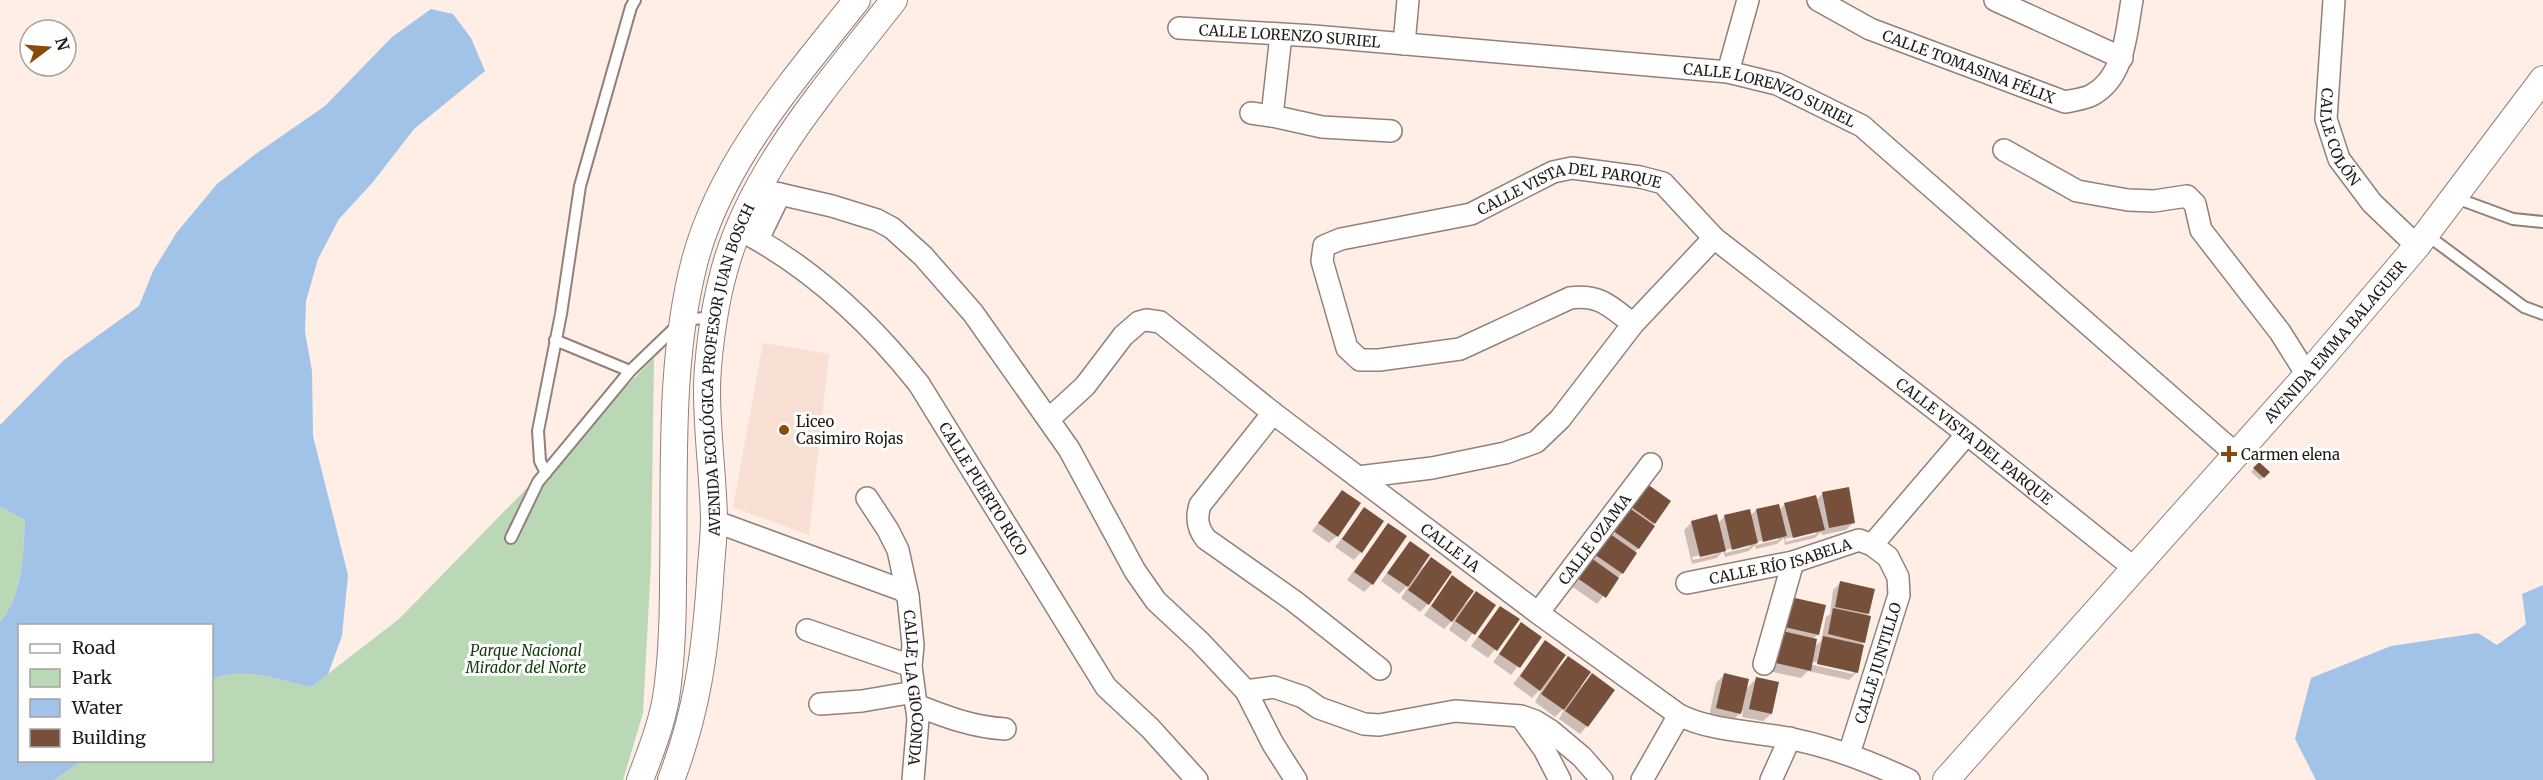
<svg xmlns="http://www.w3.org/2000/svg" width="2543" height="780" font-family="Merriweather,serif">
	<rect width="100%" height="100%" fill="#ffeee5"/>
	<path fill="#f8dfd3" d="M 763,343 L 829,354 L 809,535 L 733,507 Z"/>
	<path fill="#bad8b6" d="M 654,358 L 651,564 L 643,713 L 623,780 L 54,780 L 82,761 L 212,760 L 212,679 C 243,666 280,680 311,687 L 399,619 Z
		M 0,507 L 25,520 C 23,554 23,595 0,622 Z"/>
	<path fill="#a1c3e7" d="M 431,9 L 453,14 L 471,38 L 485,71 L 414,129 L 373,182 L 339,219 L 318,259 L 306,301 L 305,332 L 312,371 L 313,436 L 348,575 L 342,636 L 328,674 L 311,687 C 279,680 243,666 212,679 L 212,626 L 20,626 L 20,760 L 82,761 L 54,780 L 0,780 L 0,622 C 23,595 23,554 25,520 L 0,507 L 0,425 L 64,360 L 139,306 L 153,271 L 177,232 L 217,184 L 257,153 L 325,106 L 392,37 Z
		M 2543,585 L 2543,780 L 2316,780 L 2295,739 L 2311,678 L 2391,646 L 2478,633 L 2497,645 L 2526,624 L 2522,594 Z"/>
	<path fill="#0003" fill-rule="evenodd" d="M 2259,464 L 2268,472 L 2260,480 L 2251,472 Z
		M 1635,490 L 1654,523 L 1622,573 L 1597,604 L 1567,583 Z
		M 1342,492 L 1337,536 L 1329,543 L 1312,531 Z
		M 1823,493 L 1854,522 L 1846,530 L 1822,535 L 1821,532 L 1815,538 L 1785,545 L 1784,538 L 1777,544 L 1756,549 L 1755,545 L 1749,551 L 1725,557 L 1723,551 L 1717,558 L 1692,564 L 1684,530 L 1692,522 L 1718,523 L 1725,516 L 1750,516 L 1756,510 L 1779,510 L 1785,504 L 1816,500 ZM 1816,531 L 1816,534 L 1786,542 L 1785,539 ZM 1778,537 L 1778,540 L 1756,545 L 1756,542 ZM 1750,544 L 1750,547 L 1725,553 L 1725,550 ZM 1717,551 L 1717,554 L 1693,560 L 1692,557 Z
		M 1364,509 L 1361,552 L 1354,560 L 1335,547 Z
		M 1388,525 L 1372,584 L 1364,592 L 1347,580 Z
		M 1410,543 L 1419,571 L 1431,559 L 1428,604 L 1420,612 L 1401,598 L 1411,582 L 1399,594 L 1381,581 Z
		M 1453,577 L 1464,605 L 1477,593 L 1494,605 L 1466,642 L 1449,630 L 1456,617 L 1444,629 L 1424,615 Z
		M 1841,582 L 1868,614 L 1865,616 L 1864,642 L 1860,646 L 1857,672 L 1849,680 L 1808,671 L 1801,678 L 1764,670 L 1779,605 L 1818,634 L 1812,640 L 1814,647 L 1821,641 L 1826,617 L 1830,614 L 1833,590 ZM 1810,661 L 1853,670 L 1853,674 L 1809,664 Z
		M 1500,607 L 1517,620 L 1488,658 L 1471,646 Z
		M 1522,624 L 1540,637 L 1511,675 L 1493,662 Z
		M 1545,642 L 1555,670 L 1568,658 L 1581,687 L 1592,675 L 1587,726 L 1580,734 L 1559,719 L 1566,706 L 1555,717 L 1535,702 L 1544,685 L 1532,698 L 1513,684 Z
		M 1724,675 L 1745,690 L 1756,679 L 1771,714 L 1763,721 L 1742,717 L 1743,710 L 1732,721 L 1709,716 L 1716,683 Z"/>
	<path fill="#77503b" d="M 2259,462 L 2270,472 L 2264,478 L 2253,468 Z
		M 1643,481 L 1671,501 L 1655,524 L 1627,504 Z
		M 1849,487 L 1855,523 L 1829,528 L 1822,492 Z
		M 1342,490 L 1361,503 L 1338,537 L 1318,523 Z
		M 1816,495 L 1825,530 L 1793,538 L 1784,503 Z
		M 1779,504 L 1787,536 L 1763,542 L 1756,509 Z
		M 1625,505 L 1655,526 L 1639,549 L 1609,528 Z
		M 1364,507 L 1384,521 L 1362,553 L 1342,539 Z
		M 1750,509 L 1758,543 L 1732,550 L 1724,515 Z
		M 1717,514 L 1726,551 L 1700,557 L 1691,521 Z
		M 1388,523 L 1407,536 L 1373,585 L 1354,572 Z
		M 1606,531 L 1637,553 L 1623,574 L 1591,552 Z
		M 1410,541 L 1430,555 L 1408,587 L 1387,573 Z
		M 1587,555 L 1619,578 L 1606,598 L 1573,575 Z
		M 1431,557 L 1452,572 L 1429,605 L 1408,590 Z
		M 1452,575 L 1474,591 L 1452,622 L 1431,606 Z
		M 1840,581 L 1875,589 L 1869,614 L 1835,607 Z
		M 1476,591 L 1496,605 L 1475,635 L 1455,621 Z
		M 1786,596 L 1826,605 L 1819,635 L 1780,626 Z
		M 1500,606 L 1520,619 L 1497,651 L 1478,637 Z
		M 1833,608 L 1871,616 L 1865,643 L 1828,634 Z
		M 1521,622 L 1542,637 L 1520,668 L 1499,654 Z
		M 1778,630 L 1817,639 L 1811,671 L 1771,662 Z
		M 1823,636 L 1864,645 L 1858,673 L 1817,664 Z
		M 1545,640 L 1566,655 L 1540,691 L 1520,676 Z
		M 1568,656 L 1591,672 L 1564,710 L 1541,694 Z
		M 1592,673 L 1615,690 L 1588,727 L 1565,711 Z
		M 1724,673 L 1749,679 L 1741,714 L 1716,708 Z
		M 1756,677 L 1779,682 L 1772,714 L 1749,709 Z"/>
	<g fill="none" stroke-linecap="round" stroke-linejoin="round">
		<defs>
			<path id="service" d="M 2456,198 L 2513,219 L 2543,222
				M 2427,235 L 2524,307 L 2543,314
				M 555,340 L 630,371
				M 546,473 L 540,461 L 538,431 L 561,314 L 580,186 L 631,7 L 635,0
				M 511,538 L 538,482 L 630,371 L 683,320 L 715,317"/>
			<g id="minor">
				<path id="s1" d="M 1818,0 L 1870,29 L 2065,102 C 2073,100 2085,99 2092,95 C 2125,77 2126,33 2132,0"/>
				<path d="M 1995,0 L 2122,58"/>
				<path id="s2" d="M 2334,0 L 2326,119 L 2339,159 L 2372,203 L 2417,246"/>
				<path id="s3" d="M 1179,28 L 1314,36 L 1728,72 L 1777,84 L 1862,126 L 2237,455"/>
				<path d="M 1281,35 L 1272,116 L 1322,127 L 1391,131"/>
				<path d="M 1404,44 L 1408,0"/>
				<path d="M 1728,72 L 1748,0"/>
				<path d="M 1251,113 L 1272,116"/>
				<path d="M 2004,150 L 2077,191 L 2128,200 L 2154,201 L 2187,196 L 2195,204 L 2201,230 L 2280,332 L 2307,375"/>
				<path d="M 758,189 L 832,206 L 877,220 L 892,228 L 923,256 L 973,313 L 1069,449 L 1135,571 L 1156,601 L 1200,642 L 1246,691 L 1273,744 L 1296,780"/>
				<path id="s4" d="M 738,229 C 810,266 869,321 919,384 L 1106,687 L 1150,728 L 1197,780"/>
				<path d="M 758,239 L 780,194"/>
				<path id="s5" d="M 1633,324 C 1611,307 1600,294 1570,298 L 1460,349 L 1379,360 L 1360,360 L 1347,348 L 1322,261 L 1324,246 L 1341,239 L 1471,214 L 1553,172 L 1572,168 L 1640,177 L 1663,183 L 1714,238 L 1967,434 L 2134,568"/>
				<path d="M 1273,413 L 1200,505 C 1196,518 1197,528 1206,539 L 1294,601 L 1380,669"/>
				<path id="s6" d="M 1049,419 L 1085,386 L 1123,336 L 1139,322 L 1146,320 L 1160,322 L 1273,413 L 1538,613 L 1679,715 C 1711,731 1752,731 1787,738 C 1830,746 1869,761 1909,780"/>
				<path d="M 1358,477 L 1432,468 L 1505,453 L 1536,442 L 1560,419 L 1633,324 L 1714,238"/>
				<path id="s7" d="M 867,498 L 888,530 L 898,550 L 908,596 L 913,645 L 911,666 L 918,719 L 913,780"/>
				<path d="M 714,521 L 902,590 L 908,596"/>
				<path d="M 1872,545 L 1967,434"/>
				<path id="s8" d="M 1687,583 L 1793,562 L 1859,540 L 1872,545 L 1888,557 L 1898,577 L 1899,595 L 1849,754"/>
				<path id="s9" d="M 1538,613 L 1651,464"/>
				<path d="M 807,630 L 911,666"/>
				<path d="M 1764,664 L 1793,562"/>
				<path d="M 1246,691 L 1274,687 L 1303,697 L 1319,708 L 1364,724 L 1379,725 L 1455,711 L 1521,716 L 1535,721 L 1551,731 L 1582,757 L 1602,780"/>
				<path d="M 820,704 L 862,701 L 914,692"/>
				<path d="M 916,705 C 946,717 973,727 1005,729"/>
				<path d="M 1521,717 L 1544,749 L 1560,780"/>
				<path d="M 1642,780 L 1679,715"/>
				<path d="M 1771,780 L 1790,738"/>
			</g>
			<g id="tertiary">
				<path d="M 640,780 C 650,754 661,726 666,698 C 672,659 673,620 673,581 C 675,475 668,363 695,260 C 722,160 794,80 857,0"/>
				<path id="s10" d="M 671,780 C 697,712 705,653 710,581 C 711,560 714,539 714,518 C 713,476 707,434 707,391 C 707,361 714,309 722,279 C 747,174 829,84 894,0"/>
				<path id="s11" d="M 1946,780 L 2307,375 L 2417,246 L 2543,79"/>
			</g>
		</defs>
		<use href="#service" stroke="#918179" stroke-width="14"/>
		<use href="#minor" stroke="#918179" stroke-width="24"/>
		<use href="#tertiary" stroke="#918179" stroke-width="28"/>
		<use href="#service" stroke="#fff" stroke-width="10"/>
		<use href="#minor" stroke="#fff" stroke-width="21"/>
		<use href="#tertiary" stroke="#fff" stroke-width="26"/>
	</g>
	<g fill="#894b0d" stroke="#fff" stroke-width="2">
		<circle cx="784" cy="430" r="6"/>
		<path d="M2226 445h6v6h6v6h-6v6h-6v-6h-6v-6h6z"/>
	</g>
	<g text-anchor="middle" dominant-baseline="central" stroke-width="6" stroke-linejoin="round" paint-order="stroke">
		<g font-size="15" fill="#211b18" stroke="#fff">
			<text stroke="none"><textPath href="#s3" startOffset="111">CALLE LORENZO SURIEL</textPath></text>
			<text stroke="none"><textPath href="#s1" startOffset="165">CALLE TOMASINA FÉLIX</textPath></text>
			<text stroke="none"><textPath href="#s3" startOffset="597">CALLE LORENZO SURIEL</textPath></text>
			<text stroke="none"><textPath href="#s2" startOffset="140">CALLE COLÓN</textPath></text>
			<text stroke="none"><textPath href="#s5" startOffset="672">CALLE VISTA DEL PARQUE</textPath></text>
			<text stroke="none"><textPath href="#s11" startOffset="586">AVENIDA EMMA BALAGUER</textPath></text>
			<text stroke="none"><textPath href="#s10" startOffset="418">AVENIDA ECOLÓGICA PROFESOR JUAN BOSCH</textPath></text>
			<text stroke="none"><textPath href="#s5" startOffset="1176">CALLE VISTA DEL PARQUE</textPath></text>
			<text stroke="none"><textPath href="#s4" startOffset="363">CALLE PUERTO RICO</textPath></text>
			<text stroke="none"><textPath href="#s9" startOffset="93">CALLE OZAMA</textPath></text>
			<text stroke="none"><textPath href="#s6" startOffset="522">CALLE 1A</textPath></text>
			<text stroke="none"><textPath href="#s8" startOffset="96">CALLE RÍO ISABELA</textPath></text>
			<text transform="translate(1878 663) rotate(-73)">CALLE JUNTILLO</text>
			<text stroke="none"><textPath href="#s7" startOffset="200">CALLE LA GIOCONDA</textPath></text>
		</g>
		<g font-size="15" fill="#211b18" stroke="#fff" text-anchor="start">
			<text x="796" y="421">Liceo<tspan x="796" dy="17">Casimiro Rojas</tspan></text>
			<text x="2241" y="454">Carmen elena</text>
		</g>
		<g font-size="15" font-style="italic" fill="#0f3c09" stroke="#fff">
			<text x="526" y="650">Parque Nacional<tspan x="526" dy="17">Mirador del Norte</tspan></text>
		</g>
	</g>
	<rect x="18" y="624" width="195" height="138" fill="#ffffff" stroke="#a6a4a3" stroke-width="1.5"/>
	<rect x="30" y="644" width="30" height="9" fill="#ffffff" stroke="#a6a4a3" stroke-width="1.5"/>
	<text x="72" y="654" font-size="18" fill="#211b18">Road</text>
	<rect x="30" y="669" width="30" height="18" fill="#bad8b6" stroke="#a6a4a3" stroke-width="1.5"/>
	<text x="72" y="684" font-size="18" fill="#211b18">Park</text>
	<rect x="30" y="699" width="30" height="18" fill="#a1c3e7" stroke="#a6a4a3" stroke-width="1.5"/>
	<text x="72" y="714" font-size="18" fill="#211b18">Water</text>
	<rect x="30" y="729" width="30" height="18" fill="#77503b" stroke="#a6a4a3" stroke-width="1.5"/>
	<text x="72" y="744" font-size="18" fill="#211b18">Building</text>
	<g transform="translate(48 48) rotate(74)"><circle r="28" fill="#ffffff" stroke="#a6a4a3" stroke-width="1.5"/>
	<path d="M0-4.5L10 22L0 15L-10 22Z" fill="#894b0d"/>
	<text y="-9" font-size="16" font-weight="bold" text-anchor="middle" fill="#211b18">N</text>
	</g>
</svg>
